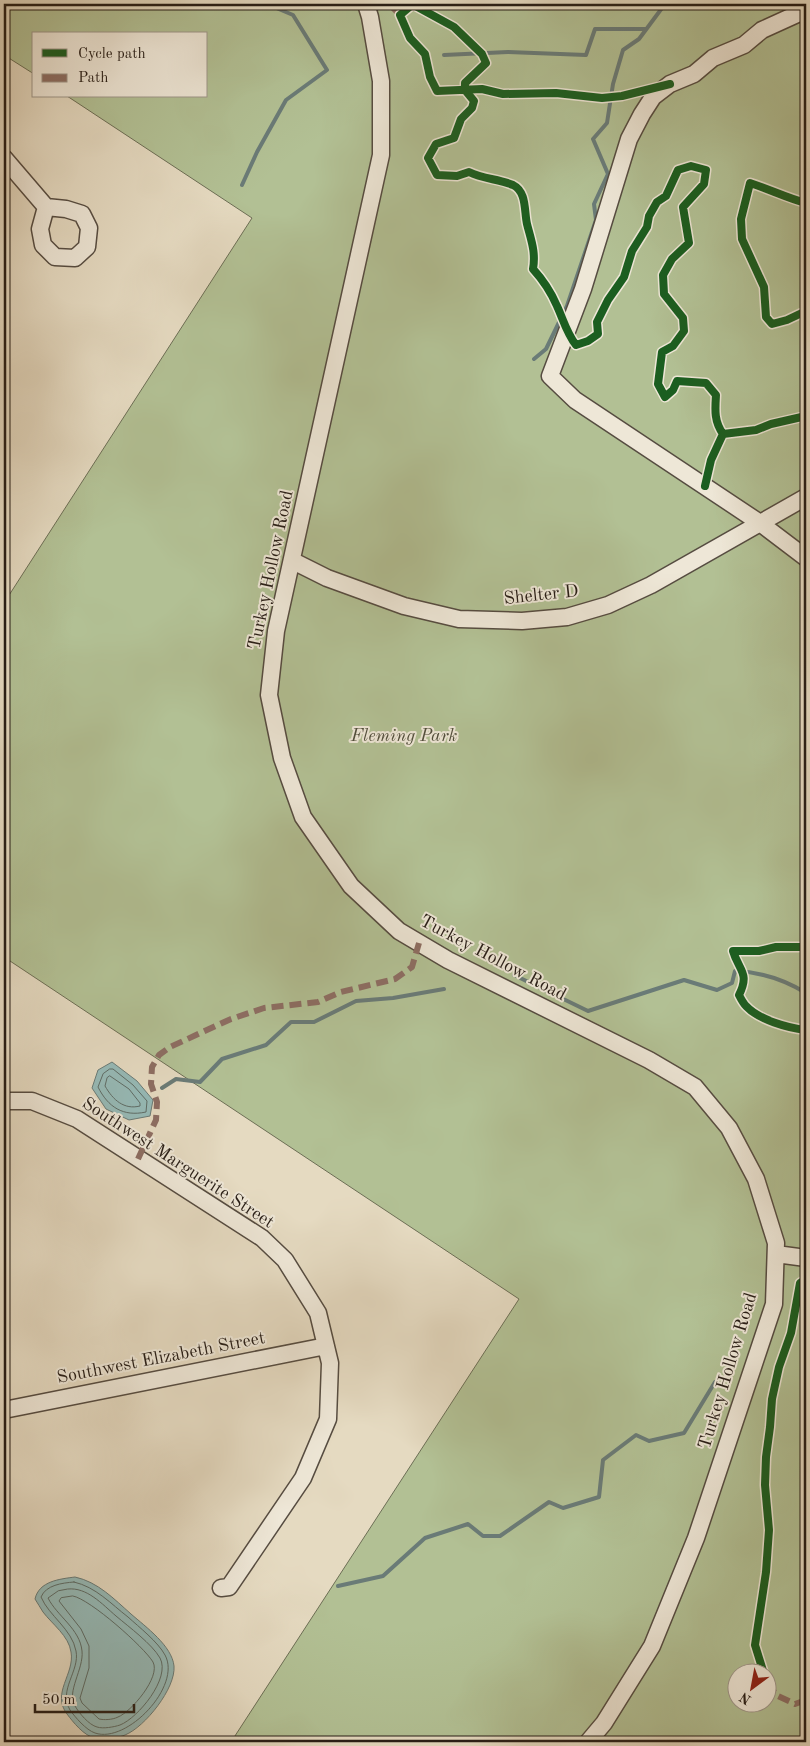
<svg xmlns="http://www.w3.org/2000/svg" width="810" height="1746" font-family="'Old Standard TT',serif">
	<rect width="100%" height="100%" fill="#e5dac1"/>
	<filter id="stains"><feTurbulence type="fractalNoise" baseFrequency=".004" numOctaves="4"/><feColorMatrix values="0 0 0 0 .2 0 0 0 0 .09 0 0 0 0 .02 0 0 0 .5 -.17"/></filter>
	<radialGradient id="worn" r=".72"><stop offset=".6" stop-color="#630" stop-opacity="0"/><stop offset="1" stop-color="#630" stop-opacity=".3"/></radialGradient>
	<path fill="#b2c094" stroke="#6c6e55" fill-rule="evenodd" d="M 4,4 L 806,4 L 806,1742 L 231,1742 L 519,1299 L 4,957 L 4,603 L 252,218 L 67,96 L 206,96 L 206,34 L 34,34 L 34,74 L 4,55 ZM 738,1674 L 768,1674 L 768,1704 L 738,1704 Z"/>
	<path fill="#96bab7" stroke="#6a7b77" d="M 112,1062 L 137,1081 L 153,1100 L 150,1116 L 129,1120 L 106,1109 L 92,1088 L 98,1070 Z
		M 75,1577 C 98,1582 114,1599 131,1614 C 146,1627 172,1646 174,1666 C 176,1688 145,1727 125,1735 C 118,1738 103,1740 95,1738 C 84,1736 73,1722 67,1714 C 51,1693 75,1674 71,1652 C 69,1636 52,1624 43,1612 C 40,1608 38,1603 35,1599 C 39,1581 60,1579 75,1577 Z"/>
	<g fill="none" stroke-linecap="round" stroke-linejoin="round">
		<path stroke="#5e6c66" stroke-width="1" d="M 110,1069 L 113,1069 L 133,1085 L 147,1101 L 146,1112 C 123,1117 108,1107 98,1087 L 103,1074 Z
			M 110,1076 L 129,1089 L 140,1103 L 140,1106 C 124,1110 113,1100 105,1086 L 107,1078 Z
			M 74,1582 C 96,1587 111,1604 128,1617 C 139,1627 158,1642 165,1655 C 182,1686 127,1744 95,1733 C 86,1730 75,1717 70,1710 C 58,1690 80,1671 76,1651 C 72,1629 49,1616 41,1597 C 46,1585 62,1583 74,1582 Z
			M 68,1589 C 87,1587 102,1604 116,1616 C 129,1627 152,1644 160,1658 C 171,1678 138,1718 120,1725 C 114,1727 103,1729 97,1727 C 89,1725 79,1713 75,1706 C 66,1692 84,1669 82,1651 C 80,1629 57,1616 48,1598 L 58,1591 Z
			M 73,1596 C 90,1599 144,1647 153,1662 C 161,1677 131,1712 118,1717 C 112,1720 104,1720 99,1719 L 82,1703 L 80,1698 L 89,1668 L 89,1646 L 81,1629 L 59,1601 L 61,1598 Z"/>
		<path stroke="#6a7b77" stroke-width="4" d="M 444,55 L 508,52 L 586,55 L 595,29 L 646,29
			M 242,185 L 257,152 L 286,100 L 327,70 L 293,15 L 267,4
			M 534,359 L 546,349 L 567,306 L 596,220 L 594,204 L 608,174 L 593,139 L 607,123 L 613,84 L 623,50 L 639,39 L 665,4
			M 514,975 L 588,1011 L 684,980 L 717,990 L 732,983 L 735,971 C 761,972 785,980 806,993
			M 162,1088 L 176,1079 L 200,1082 L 222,1059 L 266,1045 L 291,1022 L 314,1022 L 356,1001 L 393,998 L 444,989
			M 338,1586 L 383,1576 L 425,1538 L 468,1524 L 483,1536 L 500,1536 L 549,1502 L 563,1508 L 599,1497 L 603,1460 L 636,1435 L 649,1441 L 684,1433 L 715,1382"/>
		<defs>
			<path id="minor" d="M 366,4 L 370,17 L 381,81 L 381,155 L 276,631 L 269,695 L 282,758 L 303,817 L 351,886 L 399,931 L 448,960 L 649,1060 L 695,1087 L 729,1128 L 756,1179 L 776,1243 L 774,1304 L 696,1538 L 652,1646 L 604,1723 L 588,1742
				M 806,10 L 762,30 L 744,45 L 713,58 L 694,74 L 670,84 L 653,97 L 642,114 L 629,139 L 583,289 L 550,376 L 575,400 L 760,523 L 806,558
				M 4,158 L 46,207 L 66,209 L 82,214 L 89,228 L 87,247 L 75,258 L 55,257 L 43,245 L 40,229 L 46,207
				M 293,561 L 327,578 L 404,606 L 459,619 L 522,621 L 567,617 L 608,605 L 651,585 L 806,497
				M 4,1101 L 32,1101 L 77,1119 L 262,1238 L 285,1260 L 318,1313 L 330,1363 L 328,1419 L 303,1478 L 229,1587 L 221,1588
				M 776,1254 L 806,1258
				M 4,1410 L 326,1346"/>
		</defs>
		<use href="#minor" stroke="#564c41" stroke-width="19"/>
		<use href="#minor" stroke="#eee7d7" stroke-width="16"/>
		<path stroke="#8d6e63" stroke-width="6" stroke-dasharray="12 6" stroke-linecap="butt" d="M 389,4 L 400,15
			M 138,1159 L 156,1120 L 157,1102 L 151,1084 L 152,1067 L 159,1055 L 170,1047 L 231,1019 L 264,1008 L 318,1002 L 341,992 L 395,979 L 412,967 L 419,943
			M 768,1682 L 776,1695 L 795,1704 L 806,1700"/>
		<defs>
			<path id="cycleway" d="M 412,4 L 454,27 L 482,54 L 486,63 L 465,83 L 465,90 L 474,101 L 472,108 L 461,119 L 454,138 L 436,144 L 428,158 L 437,175 L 457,176 L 469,172 C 483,179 499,179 513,185 C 527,192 524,211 527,224 C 531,240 536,252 533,269 C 543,280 551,292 557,306 C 563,319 567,334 576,345 L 588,341 L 598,334 L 597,322 L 608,300 L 624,277 L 632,251 L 647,227 L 649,216 L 657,202 L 666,196 L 678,170 L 691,166 L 706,170 L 704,184 L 683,207 L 689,243 L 672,259 L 663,275 L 664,294 L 683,318 L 684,331 L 673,346 L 662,352 L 658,384 L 665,397 L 673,390 L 677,381 L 706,383 L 716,395 C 715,410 714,421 723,434
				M 413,4 L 400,15 L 410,38 L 425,54 L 430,77 L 437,91 L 482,89 L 503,94 L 556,93 L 602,98 L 622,96 L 670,84
				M 806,203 C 787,198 769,189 750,183 L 741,219 L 742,239 L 764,287 L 766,317 L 772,324 L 787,320 L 806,311
				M 705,486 L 711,460 L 723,434 L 756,430 L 771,424 L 806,416
				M 806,947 L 776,947 L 759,951 L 733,951 C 739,971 750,973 739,995 C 741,999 743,1003 746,1006 C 759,1020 788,1028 806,1030
				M 764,1674 L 755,1645 L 766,1572 L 769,1530 L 765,1485 L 766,1457 L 770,1427 L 772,1399 L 779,1367 L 791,1333 L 800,1283 L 806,1279"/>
		</defs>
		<use href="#cycleway" stroke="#eee7d7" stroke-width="11"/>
		<use href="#cycleway" stroke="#1b5e20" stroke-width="8"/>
	</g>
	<g text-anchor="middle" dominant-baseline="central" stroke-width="4" stroke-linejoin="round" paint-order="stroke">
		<g font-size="18" fill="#271d16" stroke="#eee7d7">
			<text transform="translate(271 570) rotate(-78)">Turkey Hollow Road</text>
			<text transform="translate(541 595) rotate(-6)">Shelter D</text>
			<text transform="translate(493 958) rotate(28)">Turkey Hollow Road</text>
			<text transform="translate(178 1163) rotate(33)">Southwest Marguerite Street</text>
			<text transform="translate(161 1358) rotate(-11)">Southwest Elizabeth Street</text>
			<text transform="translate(728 1371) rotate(-73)">Turkey Hollow Road</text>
		</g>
		<g font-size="18" font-style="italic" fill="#514e3c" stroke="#eee7d7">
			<text x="404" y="736">Fleming Park</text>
		</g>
	</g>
	<rect width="810" height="1746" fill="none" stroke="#e5dac1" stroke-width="20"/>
	<rect x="5" y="5" width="800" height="1736" fill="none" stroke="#271d16" stroke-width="2.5"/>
	<rect x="10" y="10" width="790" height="1726" fill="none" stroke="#271d16"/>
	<rect x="32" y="32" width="175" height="65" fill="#eee7d7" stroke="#9e968a"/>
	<rect x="42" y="49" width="25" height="8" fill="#1b5e20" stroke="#9e968a"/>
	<text x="78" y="58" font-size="15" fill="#271d16">Cycle path</text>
	<rect x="42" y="74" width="25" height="8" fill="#8d6e63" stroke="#9e968a"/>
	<text x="78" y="82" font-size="15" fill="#271d16">Path</text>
	<g transform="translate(752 1688) rotate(212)"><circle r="24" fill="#eee7d7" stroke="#9e968a"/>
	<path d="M0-4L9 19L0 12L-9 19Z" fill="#8f2418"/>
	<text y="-8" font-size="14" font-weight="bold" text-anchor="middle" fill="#271d16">N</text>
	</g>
	<path d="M35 1704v8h99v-8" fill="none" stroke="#271d16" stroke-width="2.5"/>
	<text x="42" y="1704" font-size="15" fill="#271d16" stroke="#eee7d7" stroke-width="4" paint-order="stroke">50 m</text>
	<rect width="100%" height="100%" filter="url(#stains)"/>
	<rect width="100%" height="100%" fill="url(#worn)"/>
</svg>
